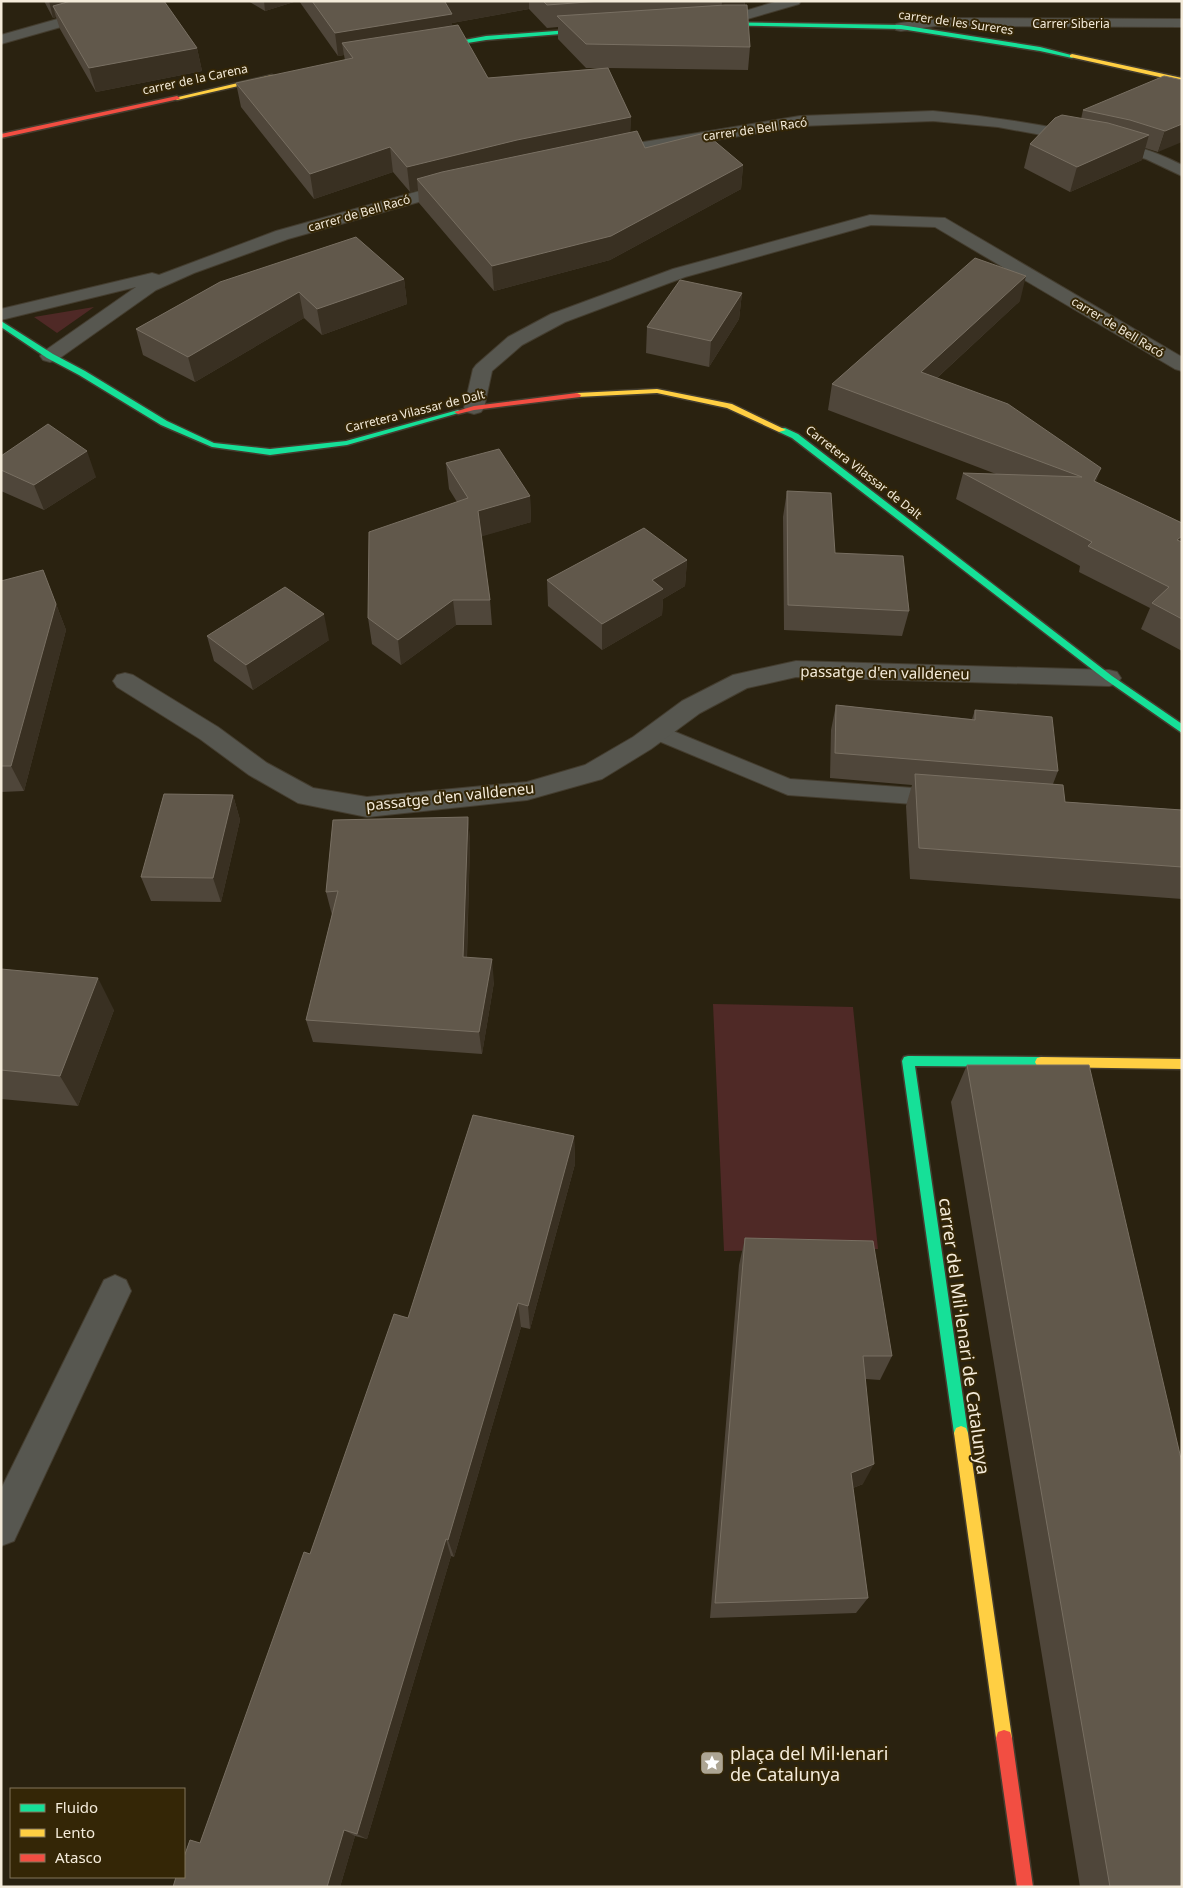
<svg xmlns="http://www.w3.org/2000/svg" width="1183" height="1888" font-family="'Noto Sans',sans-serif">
	<rect width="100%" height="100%" fill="#2a2210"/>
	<path fill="#4f2926" d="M 94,307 L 57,333 L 34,317 Z
		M 713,1004 L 853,1007 L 878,1249 L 724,1251 Z"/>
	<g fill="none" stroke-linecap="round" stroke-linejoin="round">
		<defs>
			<path id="lane" d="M 656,724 L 790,779 L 941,790 L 949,792 L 952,798 L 949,804 L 941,806 L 788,795 L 649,737 L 645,732 L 649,727 Z"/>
			<path id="street" d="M 121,1 L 144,1 L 142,4 L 1,44 L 1,35 Z
				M 778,1 L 801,1 L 799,4 L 723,26 L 718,25 L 716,22 L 718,19 Z
				M 936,18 L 1182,19 L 1182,27 L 936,26 L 901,31 L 896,30 L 894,27 L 896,24 L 901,23 Z
				M 933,111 C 976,115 1019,121 1061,129 C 1103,137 1144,145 1182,165 L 1182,176 L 1146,159 L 1102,146 L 998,127 L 933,121 L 800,126 L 607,158 L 601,156 L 599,153 L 601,150 L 607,148 L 800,116 Z
				M 455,181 L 461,182 L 463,186 L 461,190 L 288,239 L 194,273 L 156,290 L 57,360 L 50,362 L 43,360 L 40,356 L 43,352 L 136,287 L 1,320 L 1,309 L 152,273 L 159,275 L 276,231 Z
				M 870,215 L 945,218 L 1182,357 L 1182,371 L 1175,369 L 935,227 L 871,225 L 685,277 L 565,322 L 522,345 L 492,371 L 484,408 L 481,412 L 474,414 L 467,412 L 464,408 L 473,369 L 476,365 L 508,337 L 551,314 L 673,269 Z
				M 796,661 L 1109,670 L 1117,672 L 1121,678 L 1117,684 L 1109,686 L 796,677 L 747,688 L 700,713 L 651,749 L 602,779 L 527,800 L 367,817 L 298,803 L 249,775 L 200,739 L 117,687 L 113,681 L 117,675 L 125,673 L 133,675 L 218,727 L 267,763 L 313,788 L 367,797 L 527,782 L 585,765 L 633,737 L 682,701 L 733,675 Z
				M 115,1275 L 126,1280 L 131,1291 L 14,1541 L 1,1546 L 1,1489 L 104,1280 Z"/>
			<path id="fast" d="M 709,22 L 901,25 L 1040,47 L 1075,56 L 1072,58 L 1040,51 L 901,29 L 711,25 L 709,24 Z
				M 596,28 L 599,30 L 598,31 L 486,40 L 430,49 L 427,47 L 486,36 Z
				M 1,321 L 53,354 L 85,371 L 167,421 L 214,443 L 270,449 L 346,441 L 458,410 L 462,412 L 347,445 L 270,455 L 212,447 L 161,425 L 79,375 L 47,358 L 1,327 Z
				M 779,428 L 785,428 L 798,434 L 1112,676 L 1182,724 L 1182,733 L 1106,680 L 792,438 L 779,432 Z
				M 908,1056 L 1041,1057 L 1045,1058 L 1047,1062 L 1045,1066 L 1041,1067 L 915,1066 L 968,1433 L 966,1438 L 961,1440 L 956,1438 L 954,1433 L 902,1061 L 904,1057 Z"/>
			<path id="slow" d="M 1072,54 L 1182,78 L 1182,82 L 1070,57 L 1070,55 Z
				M 272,75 L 274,76 L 274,78 L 177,100 L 174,98 Z
				M 657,389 L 732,404 L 786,430 L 779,432 L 727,408 L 657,393 L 577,397 L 573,395 L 577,393 Z
				M 1041,1057 L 1182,1059 L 1182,1069 L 1041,1067 L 1037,1066 L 1035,1062 L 1037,1058 Z
				M 961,1426 L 966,1428 L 968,1433 L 1012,1738 L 1010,1744 L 1004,1746 L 998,1744 L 996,1738 L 954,1433 L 956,1428 Z"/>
			<path id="jam" d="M 177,96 L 180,98 L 179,99 L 1,138 L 1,134 Z
				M 577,393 L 581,395 L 580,397 L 474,410 L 458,414 L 454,412 L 474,406 Z
				M 1004,1730 L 1010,1732 L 1012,1738 L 1033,1887 L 1017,1887 L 996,1738 L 998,1732 Z"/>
		</defs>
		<use href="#lane" stroke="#443d2f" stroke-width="2"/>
		<use href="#street" stroke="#443d2f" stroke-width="2"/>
		<use href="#fast" stroke="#443d2f" stroke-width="3"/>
		<use href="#slow" stroke="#443d2f" stroke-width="3"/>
		<use href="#jam" stroke="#443d2f" stroke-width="3"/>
		<use href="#lane" fill="#575750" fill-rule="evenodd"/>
		<use href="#street" fill="#575750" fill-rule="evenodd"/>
		<use href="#fast" fill="#16e098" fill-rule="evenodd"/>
		<use href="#slow" fill="#ffcf43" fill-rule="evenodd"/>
		<use href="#jam" fill="#f24e42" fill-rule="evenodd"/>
	</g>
	<path fill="#4f463a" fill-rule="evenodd" d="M 44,1 L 164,1 L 197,48 L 202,71 L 96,92 L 60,29 L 56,17 L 53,18 Z
		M 248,1 L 297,1 L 265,11 Z
		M 299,1 L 745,1 L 745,5 L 750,47 L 748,70 L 608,68 L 631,117 L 630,132 L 645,148 L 743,165 L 741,189 L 610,260 L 494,291 L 419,203 L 418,190 L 410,192 L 393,172 L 314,199 L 241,107 L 236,83 L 345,60 L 344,55 L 338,56 ZM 529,9 L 547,28 L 558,27 L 558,39 L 586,68 L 602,68 L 488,78 L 452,26 L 452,23 Z
		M 1182,80 L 1158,152 L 1145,148 L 1142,160 L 1070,192 L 1024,168 L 1030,144 L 1081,119 L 1083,110 Z
		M 404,279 L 407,304 L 322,335 L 304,318 L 195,382 L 143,355 L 136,329 L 220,282 Z
		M 742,293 L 739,319 L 709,367 L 646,353 L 647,327 Z
		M 1020,301 L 937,378 L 1096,482 L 1182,523 L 1182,651 L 1141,629 L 1150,608 L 1079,572 L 1080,566 L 956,499 L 963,473 L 996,474 L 828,410 L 832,384 Z
		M 1,456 L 96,477 L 44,510 L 1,491 Z
		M 446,463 L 530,496 L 531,522 L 481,536 L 490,600 L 492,625 L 456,625 L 401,665 L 372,644 L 368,618 L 457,502 L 449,489 Z
		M 787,491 L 835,553 L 909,611 L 902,636 L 784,630 L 783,517 Z
		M 687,560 L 685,586 L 663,599 L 662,615 L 602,650 L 548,606 L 547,580 Z
		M 1,581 L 53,596 L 66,630 L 24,791 L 1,792 Z
		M 207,636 L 329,640 L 253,690 L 214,661 Z
		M 836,705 L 972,719 L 975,710 L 1058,771 L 1053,784 L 1065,802 L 1182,810 L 1182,899 L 910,879 L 906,806 L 912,785 L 830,778 L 831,730 Z
		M 233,795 L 240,820 L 221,902 L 151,901 L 141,877 Z
		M 468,817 L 470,842 L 467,958 L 494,982 L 482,1054 L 313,1042 L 306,1020 L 332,915 L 326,892 Z
		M 1,969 L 114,1010 L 78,1106 L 1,1099 Z
		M 967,1065 L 1182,1887 L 1080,1887 L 951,1102 Z
		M 574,1136 L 575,1164 L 530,1329 L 521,1327 L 454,1557 L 451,1556 L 367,1839 L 355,1836 L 340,1887 L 173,1887 L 190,1840 L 200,1843 L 310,1554 L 408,1318 Z
		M 745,1238 L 892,1356 L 880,1380 L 866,1379 L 863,1484 L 853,1488 L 868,1598 L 856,1613 L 710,1618 L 739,1265 Z"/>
	<path fill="#393022" d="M 49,1 L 113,1 L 53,6 L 56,17 L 53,18 Z
		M 264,1 L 297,1 L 265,11 Z
		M 529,1 L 529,9 L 452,23 L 453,37 L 342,43 L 344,55 L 338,56 L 335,33 L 445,2 Z
		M 722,1 L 745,1 L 744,9 L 721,16 Z
		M 197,48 L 202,71 L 96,92 L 89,68 Z
		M 631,117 L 630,141 L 417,179 L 418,190 L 410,192 L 407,167 L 517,140 Z
		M 1182,124 L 1182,142 L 1158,152 L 1165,131 Z
		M 1149,135 L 1142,160 L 1070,192 L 1077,167 Z
		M 390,147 L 393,172 L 314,199 L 310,174 Z
		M 743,165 L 741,189 L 610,260 L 494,291 L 492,266 Z
		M 1026,276 L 1020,301 L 915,398 L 921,372 Z
		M 404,279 L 407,304 L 322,335 L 317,309 Z
		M 299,292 L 304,318 L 195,382 L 188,357 Z
		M 742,293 L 739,319 L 709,367 L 711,341 Z
		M 87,451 L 96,477 L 44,510 L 34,485 Z
		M 1101,468 L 1092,494 L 1094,481 Z
		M 530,496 L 531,522 L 480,537 L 478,511 Z
		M 1182,536 L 1182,549 L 1177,540 Z
		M 687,560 L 685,586 L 663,599 L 662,615 L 602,650 L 602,624 L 652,580 Z
		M 43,570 L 66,630 L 24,791 L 11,766 Z
		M 453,600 L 456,625 L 401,665 L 398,640 Z
		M 324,614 L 329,640 L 253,690 L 246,665 Z
		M 233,795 L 240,820 L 221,902 L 213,878 Z
		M 468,817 L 470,842 L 466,980 L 463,957 Z
		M 492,959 L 494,982 L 482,1054 L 479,1032 Z
		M 98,978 L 114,1010 L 78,1106 L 60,1076 Z
		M 574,1136 L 575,1164 L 530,1329 L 528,1306 Z
		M 518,1303 L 521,1327 L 454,1557 L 448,1540 Z
		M 874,1464 L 863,1484 L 840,1493 L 851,1473 Z
		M 446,1539 L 451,1556 L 367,1839 L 357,1834 Z
		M 344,1830 L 355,1836 L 340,1887 L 327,1887 Z"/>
	<path fill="#61584b" stroke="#786f62" d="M 71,1 L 164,1 L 197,48 L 89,68 L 53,6 Z
		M 312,1 L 446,1 L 445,2 L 452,14 L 335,33 Z
		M 543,1 L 601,1 L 547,5 Z
		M 725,5 L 747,5 L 750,47 L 586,44 L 557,16 Z
		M 458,25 L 488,78 L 608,68 L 631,117 L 517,140 L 407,167 L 390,147 L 310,174 L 236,83 L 353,58 L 342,43 Z
		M 1164,76 L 1182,80 L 1182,124 L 1165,131 L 1130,120 L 1083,110 Z
		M 1062,115 L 1108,123 L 1149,135 L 1077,167 L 1030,144 L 1055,118 Z
		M 637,131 L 645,148 L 705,133 L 743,165 L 611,236 L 492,266 L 417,179 L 442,172 Z
		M 356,237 L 404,279 L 317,309 L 299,292 L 188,357 L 136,329 L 220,282 Z
		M 975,258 L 1026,276 L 921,372 L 1008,404 L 1101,468 L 1094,481 L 1182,523 L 1182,536 L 1177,540 L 1182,542 L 1182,619 L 1152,603 L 1169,587 L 1088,546 L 1092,542 L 963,473 L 1082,477 L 832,384 Z
		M 680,280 L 742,293 L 711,341 L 647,327 Z
		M 48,424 L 87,451 L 34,485 L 1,470 L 1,456 Z
		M 499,449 L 530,496 L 478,511 L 490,600 L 453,600 L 398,640 L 368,618 L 369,532 L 468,498 L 446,463 Z
		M 787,491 L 831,493 L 835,553 L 903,556 L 909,611 L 788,605 Z
		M 644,528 L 687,560 L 652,580 L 663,589 L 602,624 L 547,580 Z
		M 43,570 L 56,604 L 11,766 L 1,766 L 1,581 Z
		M 285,587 L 324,614 L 246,665 L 207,636 Z
		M 836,705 L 975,720 L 975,710 L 1052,717 L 1058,771 L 835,753 Z
		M 915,774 L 1063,785 L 1065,802 L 1182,810 L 1182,867 L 919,848 Z
		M 164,794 L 233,795 L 213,878 L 141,877 Z
		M 468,817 L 463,957 L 492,959 L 479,1032 L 306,1020 L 338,891 L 326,892 L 333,820 Z
		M 1,969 L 98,978 L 60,1076 L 1,1070 Z
		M 967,1065 L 1089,1065 L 1182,1463 L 1182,1887 L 1110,1887 Z
		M 473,1115 L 574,1136 L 528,1306 L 518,1303 L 448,1540 L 446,1539 L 357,1834 L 344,1830 L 327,1887 L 173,1887 L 176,1877 L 184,1877 L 184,1857 L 190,1840 L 200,1843 L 304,1552 L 310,1554 L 394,1314 L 408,1318 Z
		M 745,1238 L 873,1241 L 892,1356 L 863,1356 L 874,1464 L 851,1473 L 868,1598 L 715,1603 Z"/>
	<defs>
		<symbol id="sight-square" viewBox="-11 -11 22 22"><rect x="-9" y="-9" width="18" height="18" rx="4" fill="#ada593" stroke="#342606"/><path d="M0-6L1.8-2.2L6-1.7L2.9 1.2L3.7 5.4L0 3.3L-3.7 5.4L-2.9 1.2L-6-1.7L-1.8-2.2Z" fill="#fff"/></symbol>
	</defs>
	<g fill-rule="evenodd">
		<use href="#sight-square" x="698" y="1749" width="28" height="28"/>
	</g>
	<g text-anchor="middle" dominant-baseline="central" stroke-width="4" stroke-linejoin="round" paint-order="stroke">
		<g font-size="12" fill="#f4ebda" stroke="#342606">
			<text transform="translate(956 22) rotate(8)">carrer de les Sureres</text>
			<text x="1071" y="23">Carrer Siberia</text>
			<text transform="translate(195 79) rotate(-12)">carrer de la Carena</text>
			<text transform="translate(755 129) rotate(-8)">carrer de Bell Racó</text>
			<text transform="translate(359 213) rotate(-16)">carrer de Bell Racó</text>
			<text transform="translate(1118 327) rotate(31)">carrer de Bell Racó</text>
			<text transform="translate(415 411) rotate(-14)">Carretera Vilassar de Dalt</text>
			<text transform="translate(864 472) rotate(38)">Carretera Vilassar de Dalt</text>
		</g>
		<g font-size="15" fill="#f4ebda" stroke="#342606">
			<text transform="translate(885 672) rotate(1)">passatge d'en valldeneu</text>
			<text transform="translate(450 796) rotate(-6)">passatge d'en valldeneu</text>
		</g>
		<g font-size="18" fill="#f4ebda" stroke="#342606">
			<text transform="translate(965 1336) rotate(82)">carrer del Mil·lenari de Catalunya</text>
		</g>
		<g font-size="18" fill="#f4ebda" stroke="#342606" text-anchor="start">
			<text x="730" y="1753">plaça del Mil·lenari<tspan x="730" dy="21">de Catalunya</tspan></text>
		</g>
	</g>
	<rect width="1183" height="1888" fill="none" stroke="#f4ebda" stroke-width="5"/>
	<rect x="10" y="1788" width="175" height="90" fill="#342606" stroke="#81755b"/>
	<rect x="20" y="1804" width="25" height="8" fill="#16e098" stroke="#81755b"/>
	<text x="55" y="1813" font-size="15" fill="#f4ebda">Fluido</text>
	<rect x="20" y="1829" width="25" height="8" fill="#ffcf43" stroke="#81755b"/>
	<text x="55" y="1838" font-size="15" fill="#f4ebda">Lento</text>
	<rect x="20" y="1854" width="25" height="8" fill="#f24e42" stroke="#81755b"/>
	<text x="55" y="1863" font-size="15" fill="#f4ebda">Atasco</text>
</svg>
